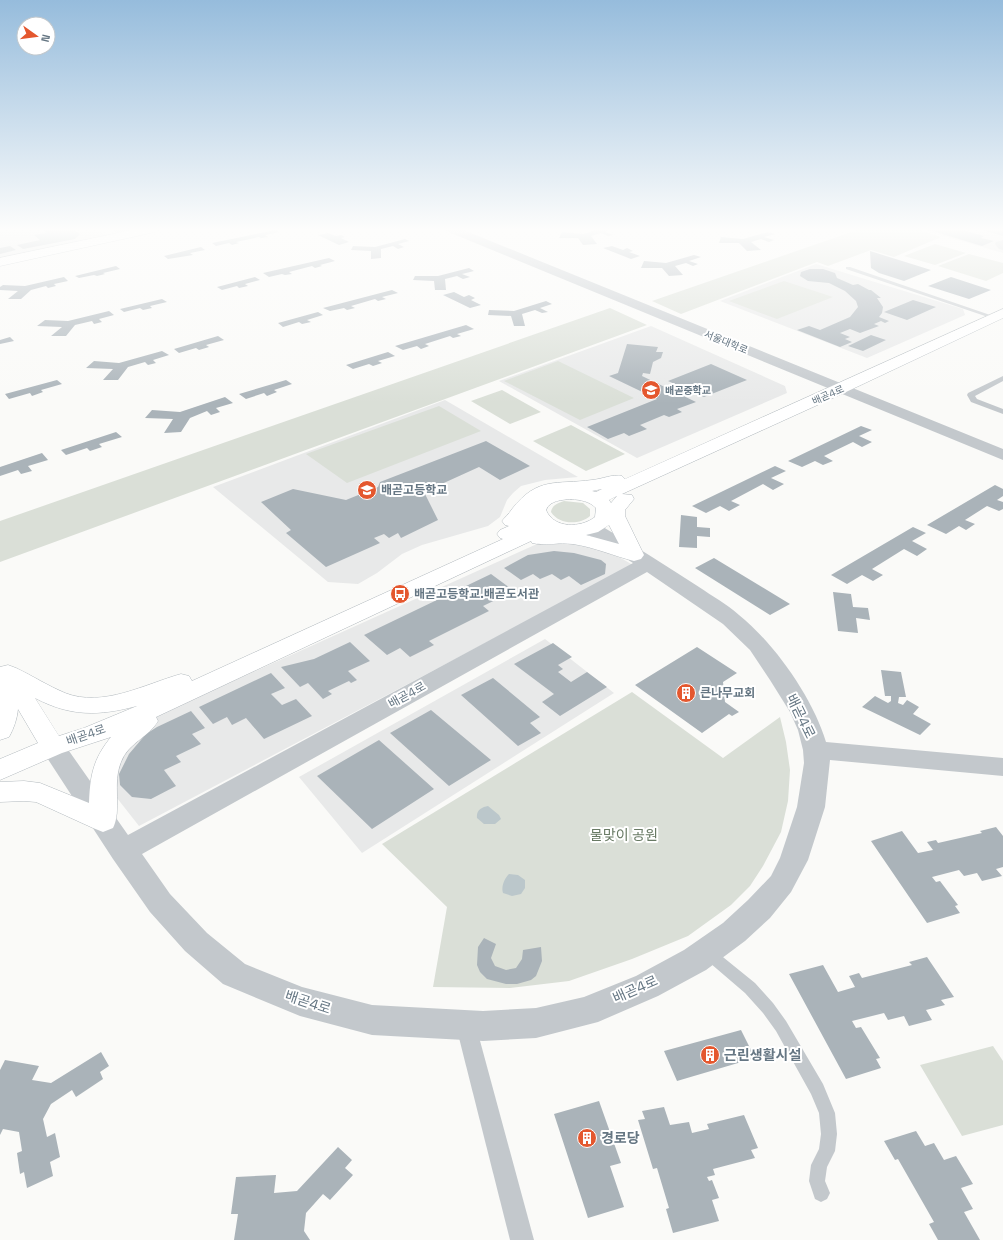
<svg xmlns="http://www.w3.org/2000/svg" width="1003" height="1240" font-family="'Space Grotesk','Noto Sans KR',sans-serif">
	<rect width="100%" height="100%" fill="#fafaf8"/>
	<path fill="#e8e9e9" d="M 0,229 L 95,229 L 105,235 L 0,258 Z
		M 919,229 L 1003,229 L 1003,253 Z
		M 816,264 L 963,309 L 965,315 L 867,358 L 720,301 Z
		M 651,326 L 785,386 L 787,393 L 637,458 L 499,381 Z
		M 445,400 L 578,477 L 545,480 L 521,486 L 513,493 L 507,500 L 500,517 L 488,526 L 422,545 L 402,554 L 377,573 L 358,584 L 328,582 L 213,487 Z
		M 548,539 L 598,545 L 633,565 L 139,826 L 95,770 L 125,730 Z
		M 545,639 L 614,693 L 362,853 L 299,777 Z"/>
	<path fill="#dadfd7" d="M 860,229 L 917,229 L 941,237 L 894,257 L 871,250 L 828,266 L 817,262 L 681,314 L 652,301 Z
		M 935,244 L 966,253 L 935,265 L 904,256 Z
		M 969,254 L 1003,263 L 1003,273 L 986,281 L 938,266 Z
		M 784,281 L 833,297 L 777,319 L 729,301 Z
		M 610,308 L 647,325 L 0,562 L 0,521 Z
		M 558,361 L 634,398 L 580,420 L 504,381 Z
		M 502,390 L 541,412 L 510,424 L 471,401 Z
		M 439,406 L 481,431 L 347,483 L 306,454 Z
		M 571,425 L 625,454 L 586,471 L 533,441 Z
		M 564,501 L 583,503 L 590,509 L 590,516 C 580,525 559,525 551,512 C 552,505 558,503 564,501 Z
		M 632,692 L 723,758 L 780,717 L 786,742 L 790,770 L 788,801 L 781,832 L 763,866 L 750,886 L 731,905 L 688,936 L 632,959 L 569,981 L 510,988 L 433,987 L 447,907 L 382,844 Z
		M 993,1046 L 1003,1061 L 1003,1125 L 962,1136 L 920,1065 Z"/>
	<path fill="#bbc7cb" d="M 488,806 L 499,815 L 501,819 L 495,824 L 484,824 L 477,818 C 476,810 482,807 488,806 Z
		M 509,874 L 518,875 L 525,880 L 525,888 L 521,894 L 512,896 L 503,893 C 501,887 504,879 509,874 Z"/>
	<path fill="#aab3b9" d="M 42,229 L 73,229 L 80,234 L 75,239 L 23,249 L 17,245 L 40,240 L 34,235 L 46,233 Z
		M 599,229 L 611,229 L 605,232 L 613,235 L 608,236 L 601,233 L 591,236 L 597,244 L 583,245 L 578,238 L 559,238 L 562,232 L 583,234 Z
		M 926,229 L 959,229 L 984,236 L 981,238 L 994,241 L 982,246 Z
		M 982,229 L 1003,229 L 1003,236 L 982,230 Z
		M 275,230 L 280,232 L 265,235 L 268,237 L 261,238 L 259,237 L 236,242 L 239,243 L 232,245 L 229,243 L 216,246 L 212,243 Z
		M 768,232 L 775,234 L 764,237 L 774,240 L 769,242 L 761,239 L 751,242 L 761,250 L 747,251 L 739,243 L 719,243 L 721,237 L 743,239 Z
		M 328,233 L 336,236 L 341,235 L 345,237 L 341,238 L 349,242 L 339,245 L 318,235 Z
		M 405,239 L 409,241 L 398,244 L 404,247 L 398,249 L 393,246 L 381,249 L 381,258 L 371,259 L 371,251 L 351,250 L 353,246 L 375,247 Z
		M 10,246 L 16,250 L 0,254 L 0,248 Z
		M 612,246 L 623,250 L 627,248 L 633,251 L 629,252 L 640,256 L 631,259 L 603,248 Z
		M 201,247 L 205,250 L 190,253 L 193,255 L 168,259 L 164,256 Z
		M 870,251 L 931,270 L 904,281 L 879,273 L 871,268 Z
		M 694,255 L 701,257 L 689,261 L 698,264 L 693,266 L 686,263 L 675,266 L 683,275 L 669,276 L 662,268 L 641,268 L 644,261 L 666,263 Z
		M 329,258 L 335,261 L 320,265 L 322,266 L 315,268 L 312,266 L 289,272 L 292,274 L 285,275 L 282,274 L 269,277 L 263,273 Z
		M 116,266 L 120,269 L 103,273 L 105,274 L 97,276 L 94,275 L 79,278 L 75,276 Z
		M 469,268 L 474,271 L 462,274 L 470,277 L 463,279 L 457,276 L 445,279 L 446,290 L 435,290 L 434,281 L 413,280 L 415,276 L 438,276 Z
		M 810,269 L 823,269 L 835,273 L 837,278 L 853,285 L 858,284 L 869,290 L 871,290 L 881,298 L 877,298 L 883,307 L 882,313 L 879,317 L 889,321 L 885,323 L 881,321 L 874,324 L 879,326 L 860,333 L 850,329 L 840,333 L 850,337 L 845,339 L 852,342 L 840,347 L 797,330 L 809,326 L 820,330 L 850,317 L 858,307 L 856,301 L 845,291 L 829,283 L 808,281 L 800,276 L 801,272 Z
		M 64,277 L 68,281 L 54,284 L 56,286 L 48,288 L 46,286 L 31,290 L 21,299 L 8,299 L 18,291 L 0,290 L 0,287 L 3,285 L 25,286 Z
		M 255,277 L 260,280 L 245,284 L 248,286 L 239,288 L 237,286 L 222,290 L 217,287 Z
		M 951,277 L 991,290 L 969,299 L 928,286 Z
		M 392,290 L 398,293 L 382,297 L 386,299 L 378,301 L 375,299 L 351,306 L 355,308 L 347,310 L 344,308 L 330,311 L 323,308 Z
		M 454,292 L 464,297 L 469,295 L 475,298 L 471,300 L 481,305 L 470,308 L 443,295 Z
		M 162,299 L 167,302 L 150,306 L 152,308 L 143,310 L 140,308 L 124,312 L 120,309 Z
		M 913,300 L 936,307 L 907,320 L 884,312 Z
		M 546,301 L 552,304 L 540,308 L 548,312 L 542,313 L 535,310 L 522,314 L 525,326 L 514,326 L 511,316 L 488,315 L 489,310 L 514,311 Z
		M 109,311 L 114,315 L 99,319 L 102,322 L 94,324 L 92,321 L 75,325 L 66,336 L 51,336 L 62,327 L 37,326 L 45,320 L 68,321 Z
		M 318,312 L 323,315 L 307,320 L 311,322 L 302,324 L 299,322 L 283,327 L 278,323 Z
		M 466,325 L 474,329 L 457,334 L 461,336 L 453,338 L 450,336 L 425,344 L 429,346 L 421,349 L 417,346 L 403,350 L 395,346 Z
		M 871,335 L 886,340 L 863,351 L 848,346 Z
		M 218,336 L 224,340 L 206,345 L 209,347 L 199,350 L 196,348 L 179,353 L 174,349 Z
		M 10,337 L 14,341 L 0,344 L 0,340 Z
		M 627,344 L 658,347 L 656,352 L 663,352 L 661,358 L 653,362 L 650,374 L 643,373 L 642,376 L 696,402 L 677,409 L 682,412 L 669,417 L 664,415 L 640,425 L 647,429 L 629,436 L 624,433 L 608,439 L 587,427 L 657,399 L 609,376 L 618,373 Z
		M 162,351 L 169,355 L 153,360 L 156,363 L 148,365 L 145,362 L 128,367 L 118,380 L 103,380 L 113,369 L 86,368 L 94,361 L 119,363 Z
		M 388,352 L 395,356 L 378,361 L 382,363 L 373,366 L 369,364 L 353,369 L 346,365 Z
		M 711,364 L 747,380 L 704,397 L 668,381 Z
		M 57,380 L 62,384 L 41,390 L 43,392 L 32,396 L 30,393 L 9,399 L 5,394 Z
		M 286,380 L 292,384 L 274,390 L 277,392 L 267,396 L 264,393 L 246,399 L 239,394 Z
		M 225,397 L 233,403 L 216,408 L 220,412 L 211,415 L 207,411 L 190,418 L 181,432 L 164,433 L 173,419 L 145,418 L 152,410 L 180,412 Z
		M 861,426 L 872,430 L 859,436 L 872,442 L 862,447 L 853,442 L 824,456 L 833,461 L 823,465 L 815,461 L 802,467 L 788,461 Z
		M 116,432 L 122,437 L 99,444 L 102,447 L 90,451 L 87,448 L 66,455 L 61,450 Z
		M 486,441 L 530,466 L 500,480 L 479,467 L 424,492 L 438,520 L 401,538 L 398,533 L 389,538 L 384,534 L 374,538 L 380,543 L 326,567 L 286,533 L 291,530 L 261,502 L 293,489 L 346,500 L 378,487 L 380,482 Z
		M 42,453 L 48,460 L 28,466 L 32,471 L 21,474 L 18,470 L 0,476 L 0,467 Z
		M 775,466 L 786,471 L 771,478 L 784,484 L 773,490 L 763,484 L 731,501 L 740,505 L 729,511 L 720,506 L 706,513 L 692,506 Z
		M 995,485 L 1003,489 L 1003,496 L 997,500 L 1003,502 L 1003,509 L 999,511 L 987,506 L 965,520 L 975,524 L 966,530 L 959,526 L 946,534 L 927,525 Z
		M 681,515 L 697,517 L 697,527 L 710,528 L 710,537 L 697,536 L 697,548 L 679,547 Z
		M 913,527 L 926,533 L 912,541 L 927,549 L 917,556 L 904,549 L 872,569 L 883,575 L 873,581 L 862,575 L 847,584 L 831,575 Z
		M 554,551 L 574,553 L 601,560 L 606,564 L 605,574 L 581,585 L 569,576 L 561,580 L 552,574 L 540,579 L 533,574 L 521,580 L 504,568 L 528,555 Z
		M 714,558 L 790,604 L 770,615 L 695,568 Z
		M 491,574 L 514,591 L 483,606 L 489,611 L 429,641 L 434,645 L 410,657 L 400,648 L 387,655 L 364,635 Z
		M 833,592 L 851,594 L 853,607 L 868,608 L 870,620 L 856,618 L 858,633 L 838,631 Z
		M 350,642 L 370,661 L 348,671 L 357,680 L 351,683 L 349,681 L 328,691 L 332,694 L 323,699 L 308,683 L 300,687 L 281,667 L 314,659 Z
		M 553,643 L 572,657 L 558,665 L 563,669 L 558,672 L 571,682 L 587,672 L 607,687 L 560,716 L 542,702 L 554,694 L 514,664 Z
		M 697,647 L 737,673 L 723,682 L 725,702 L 739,712 L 732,716 L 729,714 L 702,733 L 635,685 Z
		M 881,670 L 901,672 L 906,697 L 899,697 L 898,703 L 903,705 L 907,700 L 919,707 L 913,714 L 931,724 L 920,735 L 862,707 L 875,696 L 888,703 L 891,701 L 891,696 L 885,696 Z
		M 271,673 L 285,688 L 271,694 L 282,705 L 296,699 L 312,716 L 264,739 L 246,718 L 232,725 L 227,717 L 213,724 L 199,707 Z
		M 493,678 L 540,717 L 530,723 L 541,733 L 518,746 L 461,695 Z
		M 431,710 L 491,760 L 449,786 L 390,733 Z
		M 191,711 L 205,728 L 192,734 L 201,744 L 176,756 L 181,762 L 164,770 L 176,786 L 151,799 L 132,797 L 120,785 L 119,774 L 129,754 L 146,734 L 157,727 Z
		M 379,740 L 434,789 L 372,829 L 317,776 Z
		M 996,827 L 1003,836 L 1003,867 L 996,869 L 1002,876 L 982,881 L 977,873 L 964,876 L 959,870 L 932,877 L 936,882 L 940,881 L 958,905 L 955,906 L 960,913 L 927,923 L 871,841 L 902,831 L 918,853 L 933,850 L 927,842 L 936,840 L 938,843 L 982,833 L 980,831 Z
		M 484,938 L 496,944 L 491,958 L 495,966 L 506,970 L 516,968 L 522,959 L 523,950 L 541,947 L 542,961 L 536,976 L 531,980 L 517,984 L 506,984 L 487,979 L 480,972 L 477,965 L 478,947 Z
		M 927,957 L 954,997 L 941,1000 L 945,1005 L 926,1010 L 932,1020 L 909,1026 L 904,1016 L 888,1020 L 884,1013 L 852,1021 L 856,1028 L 861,1027 L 880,1058 L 876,1059 L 881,1068 L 846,1079 L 789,974 L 823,965 L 838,992 L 855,987 L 849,976 L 859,973 L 862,978 L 912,965 L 909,962 Z
		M 741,1030 L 755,1058 L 677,1081 L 664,1051 Z
		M 101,1052 L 109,1066 L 100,1072 L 103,1079 L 76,1097 L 72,1090 L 51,1104 L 43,1119 L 47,1137 L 55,1133 L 60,1157 L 50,1162 L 53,1176 L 27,1188 L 24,1172 L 20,1174 L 17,1153 L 22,1151 L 19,1132 L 3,1129 L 0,1135 L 0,1070 L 5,1060 L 39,1066 L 32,1080 L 51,1083 Z
		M 599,1101 L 621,1163 L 610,1166 L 624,1207 L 588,1218 L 554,1114 Z
		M 664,1107 L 670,1125 L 689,1122 L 692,1133 L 709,1129 L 707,1124 L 744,1115 L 758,1148 L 751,1150 L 755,1158 L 713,1169 L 715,1175 L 707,1177 L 709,1181 L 712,1180 L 719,1198 L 712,1200 L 719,1221 L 673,1233 L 666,1209 L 669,1208 L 657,1168 L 653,1169 L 638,1120 L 645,1119 L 642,1111 Z
		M 916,1131 L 925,1146 L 934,1143 L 944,1160 L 956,1156 L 973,1184 L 961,1188 L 973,1209 L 964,1212 L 980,1240 L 938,1240 L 929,1224 L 934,1222 L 898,1159 L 895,1160 L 884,1141 Z
		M 338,1147 L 352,1160 L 345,1168 L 353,1175 L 330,1200 L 323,1194 L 306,1213 L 304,1231 L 310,1240 L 234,1240 L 238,1214 L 231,1214 L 236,1177 L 276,1175 L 274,1193 L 297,1191 Z"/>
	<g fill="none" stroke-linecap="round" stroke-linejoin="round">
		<defs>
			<path id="secondary" d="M 137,229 L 160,229 L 155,232 L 0,266 L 0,258 Z
				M 1003,309 L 1003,318 L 846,392 L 622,494 L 632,495 L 634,499 L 625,510 L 625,516 L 644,555 L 641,559 L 634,561 C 614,556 594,547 573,544 C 559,542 544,546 532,543 L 531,541 L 156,717 L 158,721 C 149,737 128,743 121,762 C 112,783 122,811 113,828 L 103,832 L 93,828 L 36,802 L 24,801 L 0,802 L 0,782 L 24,781 L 40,783 L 89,803 C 90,776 93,759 111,737 L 62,753 L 0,780 L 0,759 L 38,743 L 18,709 C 17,719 14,728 9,737 L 0,740 L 0,667 L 8,665 L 16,668 C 33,676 48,686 65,693 C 103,708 145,684 181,674 L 189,676 L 192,681 L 503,539 L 500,538 L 497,534 L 500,530 L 509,526 L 505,525 L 502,521 C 505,517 509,514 512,509 C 538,476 556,485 592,480 C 603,479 612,474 622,476 L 625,479 ZM 602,489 L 596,492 L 592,491 ZM 617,496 L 611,503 L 609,500 ZM 571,499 C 581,500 589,501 596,508 L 595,517 C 581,528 554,529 546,510 C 550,500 562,500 571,499 ZM 609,525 L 619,544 L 586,535 L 598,532 ZM 35,698 C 71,717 99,716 137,706 L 84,728 L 59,736 Z"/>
		</defs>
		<use href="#secondary" stroke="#b3babf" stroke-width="1"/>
		<path fill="#c3c8cc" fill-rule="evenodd" d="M 846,267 L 850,267 L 996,317 L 991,318 L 846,269 Z
			M 1003,376 L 1003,381 L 975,396 L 977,399 L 1003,409 L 1003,414 L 971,402 L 967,395 L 968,393 Z
			M 708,947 L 713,949 L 755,983 L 773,1003 L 786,1021 L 823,1084 L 835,1113 L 837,1134 L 835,1151 L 827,1167 L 825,1181 L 830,1193 L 827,1199 L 821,1202 L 815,1199 L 809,1181 L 811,1165 L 819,1149 L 821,1134 L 819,1113 L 811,1094 L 776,1031 L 763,1013 L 745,993 L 703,957 L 701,953 L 703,949 Z"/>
		<path fill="#c3c8cc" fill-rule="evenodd" d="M 466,1016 L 473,1019 L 476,1026 L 534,1240 L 510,1240 L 456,1026 L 459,1019 Z"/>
		<path fill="#c3c8cc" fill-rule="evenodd" d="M 1003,240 L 1003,250 L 999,249 L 995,244 L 996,242 Z"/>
		<path fill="#c3c8cc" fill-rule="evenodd" d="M 111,229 L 125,229 L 133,236 L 131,238 L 123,238 Z
			M 445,229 L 461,229 L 1003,449 L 1003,460 L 446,231 Z
			M 591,522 L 598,524 C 632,544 665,565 699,587 C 712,596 727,604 739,615 C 774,643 813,698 826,742 L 1003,758 L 1003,776 L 830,760 L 825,807 L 808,860 L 791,892 L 770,918 L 745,941 L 706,970 L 658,996 L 598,1022 L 536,1038 L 483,1041 L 372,1035 L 300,1016 L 223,984 L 185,951 L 150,912 L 113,859 L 40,747 L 44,741 L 53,738 L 62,741 L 128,835 L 633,563 L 584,532 L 581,528 L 584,524 ZM 647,572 L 723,624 L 750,650 L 770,680 L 790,712 L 798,730 L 803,750 L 804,763 L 797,807 L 780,858 L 771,876 L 748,900 L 723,923 L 684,950 L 636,976 L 584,997 L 536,1008 L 483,1011 L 372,1005 L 302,987 L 245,964 L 207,933 L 170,894 L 142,854 Z"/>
		<use href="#secondary" fill="#fff" fill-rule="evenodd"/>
	</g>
	<linearGradient id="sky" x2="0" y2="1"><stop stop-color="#96bcdc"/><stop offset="0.57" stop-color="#fdfdfc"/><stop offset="1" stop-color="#fdfdfc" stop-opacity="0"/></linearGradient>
	<rect width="1003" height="403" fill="url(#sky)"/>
	<defs>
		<symbol id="school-disc" viewBox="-11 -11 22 22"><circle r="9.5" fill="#e4572e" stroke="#fff"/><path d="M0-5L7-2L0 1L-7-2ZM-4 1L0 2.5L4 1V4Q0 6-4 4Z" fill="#fff"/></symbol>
		<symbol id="bus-disc" viewBox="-11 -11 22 22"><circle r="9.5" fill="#e4572e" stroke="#fff"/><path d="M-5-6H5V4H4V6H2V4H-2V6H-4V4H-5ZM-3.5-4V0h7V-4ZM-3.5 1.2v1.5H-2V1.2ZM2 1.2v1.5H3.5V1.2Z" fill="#fff"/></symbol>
		<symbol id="building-disc" viewBox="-11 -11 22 22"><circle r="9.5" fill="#e4572e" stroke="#fff"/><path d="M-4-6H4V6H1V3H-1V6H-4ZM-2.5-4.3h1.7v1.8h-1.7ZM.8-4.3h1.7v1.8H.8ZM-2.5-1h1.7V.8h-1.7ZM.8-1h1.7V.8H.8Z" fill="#fff"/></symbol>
	</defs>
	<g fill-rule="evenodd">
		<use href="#school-disc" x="640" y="379" width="22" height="22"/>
		<use href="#school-disc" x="356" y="479" width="22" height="22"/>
		<use href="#bus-disc" x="389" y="583" width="22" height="22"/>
		<use href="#building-disc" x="675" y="682" width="22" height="22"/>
		<use href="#building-disc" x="699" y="1044" width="22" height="22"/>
		<use href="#building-disc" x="576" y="1127" width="22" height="22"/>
	</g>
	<g text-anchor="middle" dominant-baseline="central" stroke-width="4" stroke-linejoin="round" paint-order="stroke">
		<g font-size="10" fill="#657683" stroke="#fff">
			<text transform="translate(726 342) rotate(22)">서울대학로</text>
			<text transform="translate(828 395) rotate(-24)">배곧4로</text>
		</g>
		<g font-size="10" font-weight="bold" fill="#657683" stroke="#fff" text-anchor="start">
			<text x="665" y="390">배곧중학교</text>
		</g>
		<g font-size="12" font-weight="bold" fill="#657683" stroke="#fff" text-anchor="start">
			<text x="381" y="490">배곧고등학교</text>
			<text x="414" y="594">배곧고등학교.배곧도서관</text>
			<text x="700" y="693">큰나무교회</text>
		</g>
		<g font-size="12" fill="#657683" stroke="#fff">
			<text transform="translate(407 695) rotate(-29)">배곧4로</text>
			<text transform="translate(86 735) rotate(-19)">배곧4로</text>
		</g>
		<g font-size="14" fill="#657683" stroke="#fff">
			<text transform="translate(801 716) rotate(64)">배곧4로</text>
			<text transform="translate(635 989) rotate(-24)">배곧4로</text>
			<text transform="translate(308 1002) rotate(18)">배곧4로</text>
		</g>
		<g font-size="14" fill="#687a64" stroke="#fff">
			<text x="624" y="835">물맞이 공원</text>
		</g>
		<g font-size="14" font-weight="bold" fill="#657683" stroke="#fff" text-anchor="start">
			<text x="724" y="1055">근린생활시설</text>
			<text x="601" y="1138">경로당</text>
		</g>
	</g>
	<g transform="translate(36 36) rotate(104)"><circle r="19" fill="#ffffff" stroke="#c1c8cd"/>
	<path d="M0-3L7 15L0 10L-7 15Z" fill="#e4572e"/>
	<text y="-6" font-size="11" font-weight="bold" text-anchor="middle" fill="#657683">N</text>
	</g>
</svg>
